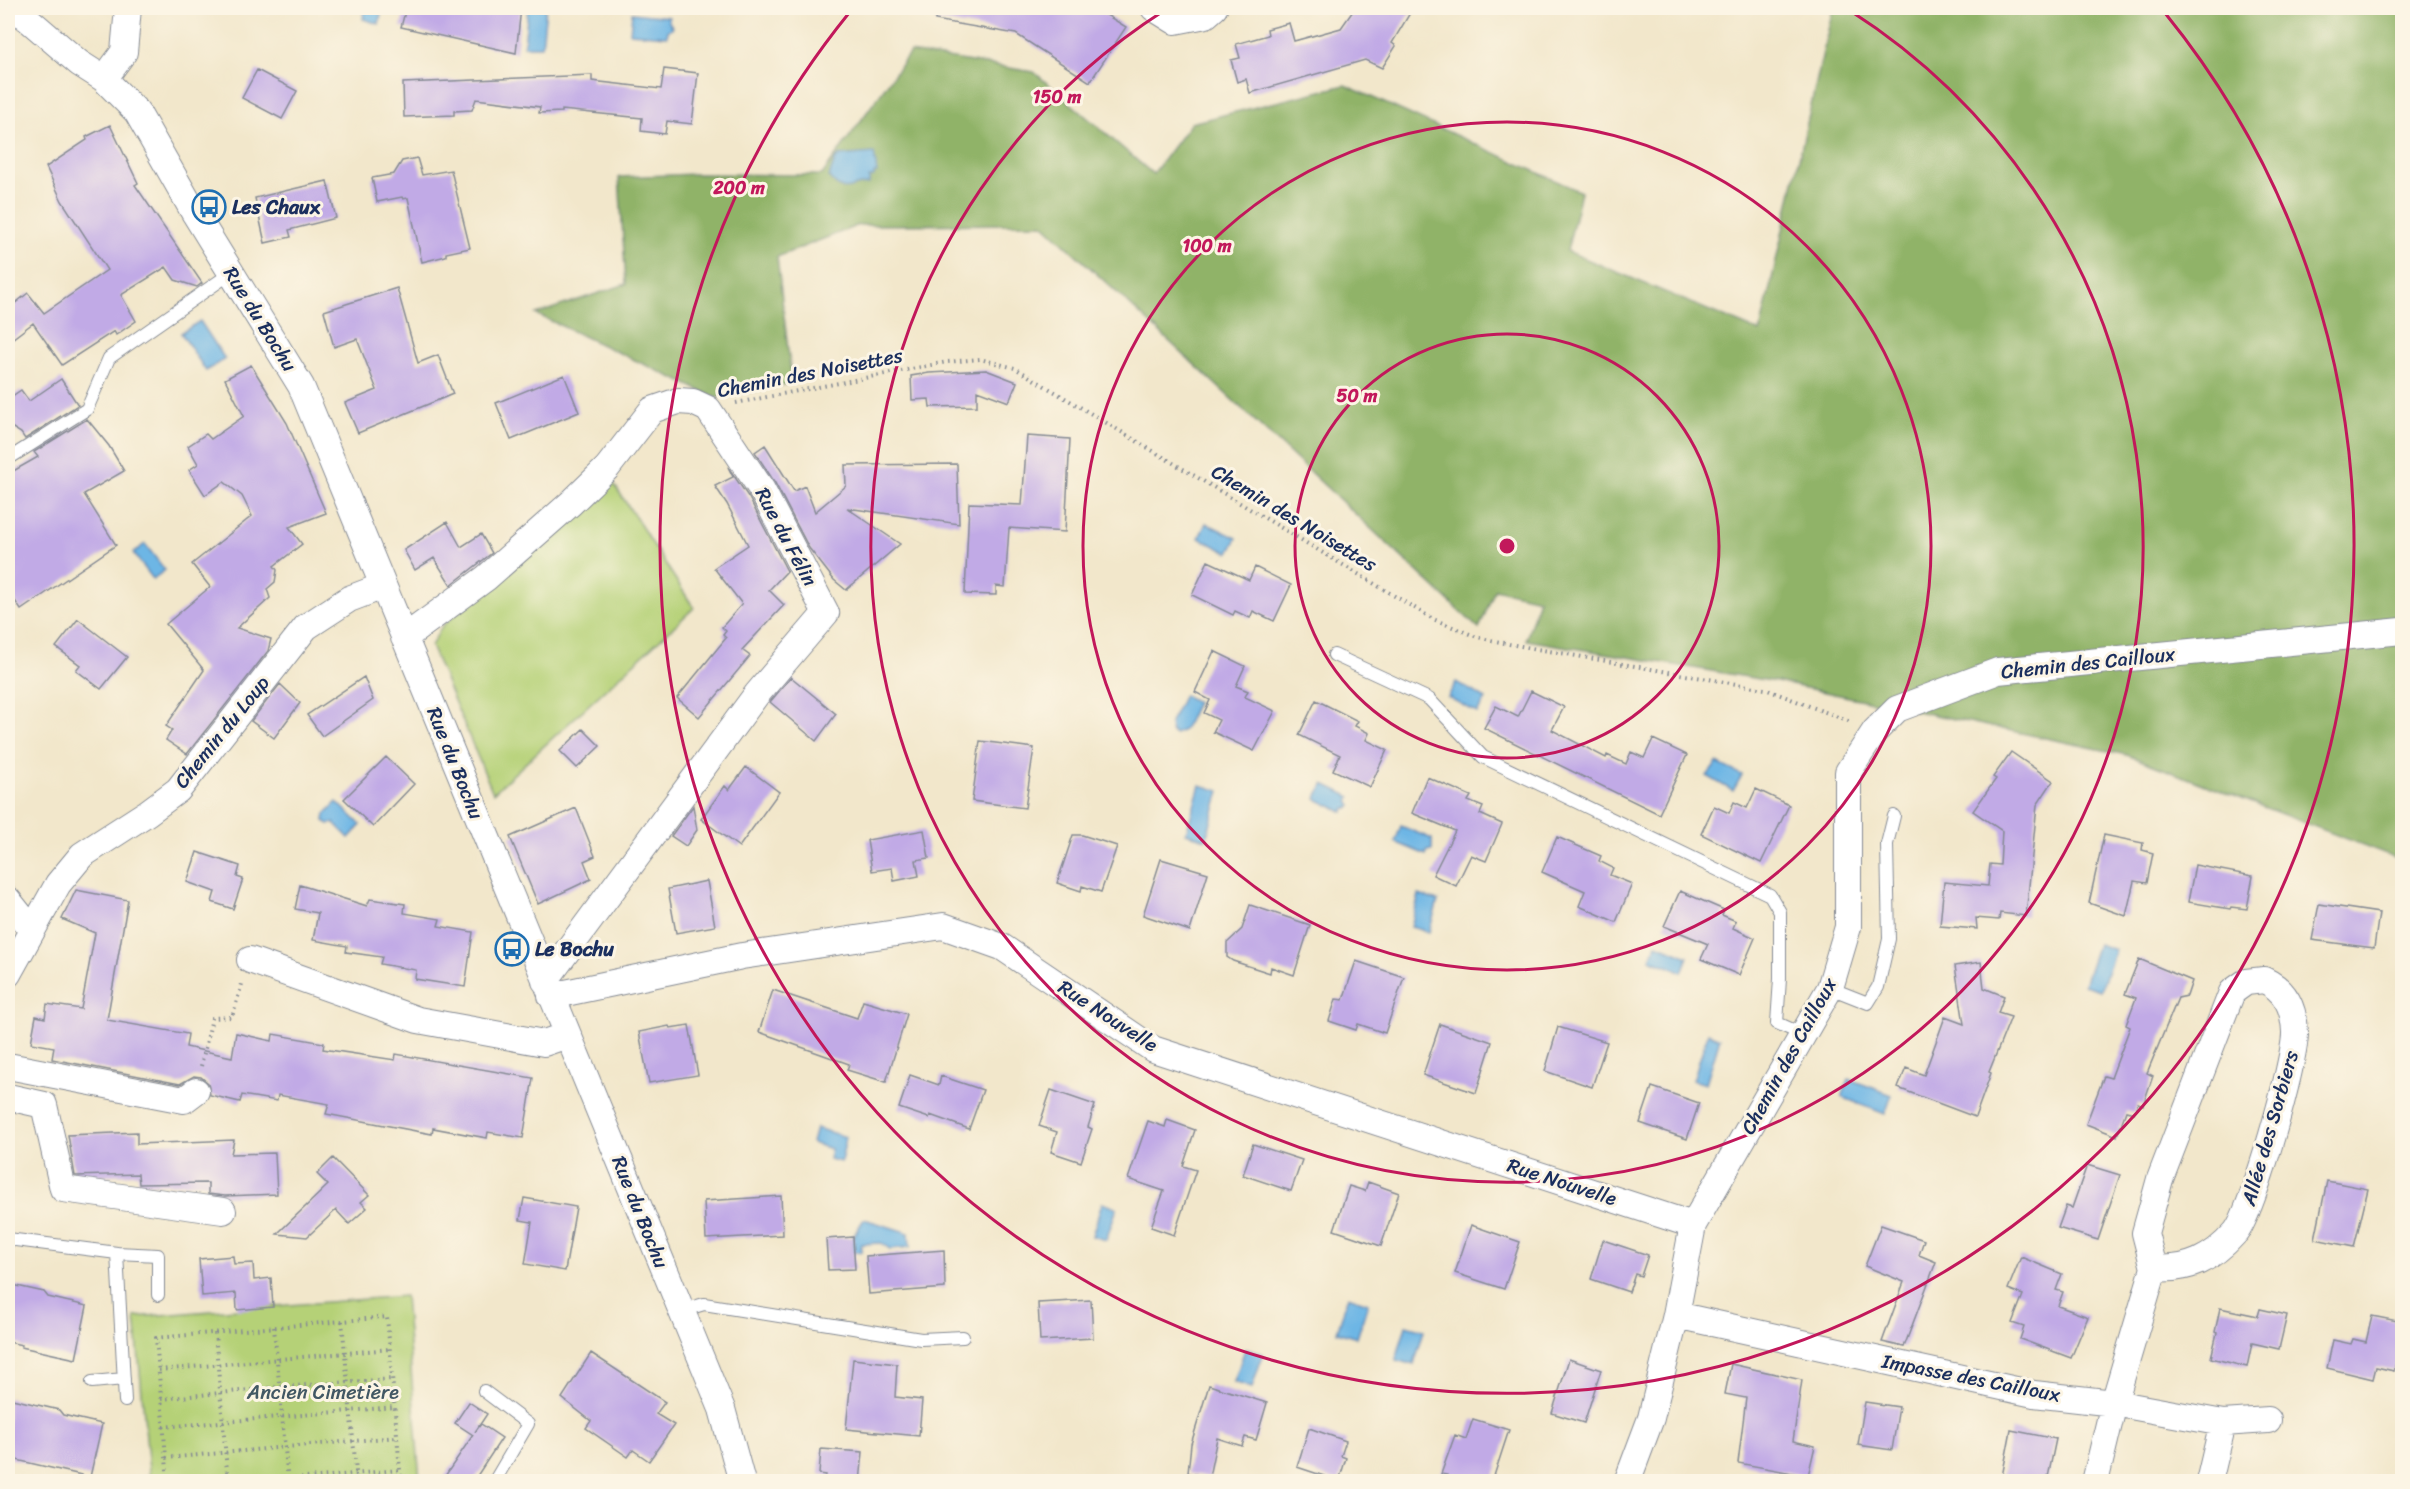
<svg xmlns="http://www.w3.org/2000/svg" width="2410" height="1489" font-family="Sriracha,sans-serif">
	<rect width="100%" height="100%" fill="#fcf5e5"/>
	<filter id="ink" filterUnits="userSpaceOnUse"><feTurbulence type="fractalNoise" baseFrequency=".0167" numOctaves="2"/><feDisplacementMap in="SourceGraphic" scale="12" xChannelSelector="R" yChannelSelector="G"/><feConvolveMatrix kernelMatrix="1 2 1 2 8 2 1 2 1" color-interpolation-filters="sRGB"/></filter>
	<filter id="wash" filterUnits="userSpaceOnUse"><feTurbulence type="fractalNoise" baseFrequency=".008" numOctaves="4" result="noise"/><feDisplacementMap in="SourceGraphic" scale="24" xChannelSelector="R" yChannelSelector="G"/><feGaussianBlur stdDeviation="1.35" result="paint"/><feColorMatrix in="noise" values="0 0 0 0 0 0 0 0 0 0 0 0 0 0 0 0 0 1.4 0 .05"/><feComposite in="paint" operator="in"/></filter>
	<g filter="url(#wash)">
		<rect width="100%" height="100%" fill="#f2e7cb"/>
		<path fill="#b5d177" stroke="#68806a" stroke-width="1.5" d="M 610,478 L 694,608 L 493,793 L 431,646 L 442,626 L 536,547 Z
			M 405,1296 L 420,1481 L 150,1481 L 135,1317 Z"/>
		<path fill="#90b368" stroke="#567163" stroke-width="1.5" d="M 1833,8 L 2402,8 L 2402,860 L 2127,755 L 1777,682 L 1526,640 L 1539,599 L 1495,589 L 1479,629 L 1043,224 L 859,225 L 777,257 L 792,383 L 716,398 L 536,314 L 626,284 L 619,177 L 697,174 L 822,175 L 910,52 L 1034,72 L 1153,174 L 1191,123 L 1345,85 L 1581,192 L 1567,251 L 1760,332 Z"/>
		<path fill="#6db6e5" stroke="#4472a2" stroke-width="1.5" d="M 365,8 L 382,8 L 379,24 L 363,19 Z
			M 528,8 L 546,8 L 542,46 L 524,46 Z
			M 632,13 L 669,17 L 669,22 L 673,27 L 668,31 L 667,36 L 630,33 Z
			M 874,153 L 877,173 L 874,173 L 874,177 L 869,177 L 869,184 C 851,183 846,199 829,177 L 835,160 L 839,156 Z
			M 200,321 L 225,359 L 206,371 L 181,333 Z
			M 1206,523 L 1237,538 L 1229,553 L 1199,538 Z
			M 145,544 L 165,570 L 153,579 L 133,553 Z
			M 1456,682 L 1486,699 L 1477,713 L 1448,697 Z
			M 1184,695 L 1197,702 L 1184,730 L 1174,734 L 1171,731 L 1170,723 Z
			M 1717,763 L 1742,775 L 1733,791 L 1707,776 Z
			M 1324,784 L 1351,797 L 1349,800 L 1351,806 L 1349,808 L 1345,808 L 1343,812 L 1316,799 Z
			M 1200,785 L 1220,791 L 1206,839 L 1186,833 Z
			M 337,802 L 361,825 L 349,838 L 334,823 L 329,824 L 324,821 L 325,814 Z
			M 1401,826 L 1432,839 L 1432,850 L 1427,851 L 1426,855 L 1395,842 Z
			M 1419,895 L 1438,901 L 1429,932 L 1411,927 Z
			M 1657,944 L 1688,957 L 1682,972 L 1650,959 Z
			M 2098,944 L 2115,950 L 2101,990 L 2084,985 Z
			M 1708,1033 L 1720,1038 L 1706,1084 L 1693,1080 Z
			M 1849,1079 L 1892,1095 L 1885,1114 L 1842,1097 Z
			M 816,1128 L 846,1137 L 841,1162 L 829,1159 L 831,1149 L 812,1143 Z
			M 1102,1203 L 1117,1208 L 1106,1240 L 1092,1236 Z
			M 864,1219 L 909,1233 L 910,1247 L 890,1249 L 881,1243 L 861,1244 L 861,1252 L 854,1252 L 853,1237 Z
			M 1348,1296 L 1368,1303 L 1357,1338 L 1337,1332 Z
			M 1406,1325 L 1424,1330 L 1414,1365 L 1396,1360 Z
			M 1245,1349 L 1263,1354 L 1252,1388 L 1234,1382 Z"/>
		<g id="blocks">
			<path fill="#c1aae6" d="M 406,8 L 521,8 L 516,53 L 401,27 Z
				M 936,8 L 1095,8 L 1126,27 L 1090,82 L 1016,34 L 935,20 Z
				M 1355,8 L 1413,8 L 1392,43 L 1396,46 L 1382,68 L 1365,60 L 1250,93 L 1246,79 L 1237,82 L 1231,60 L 1240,58 L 1236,44 L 1268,35 L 1267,29 L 1289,23 L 1294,41 L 1341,28 Z
				M 664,69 L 698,73 L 692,124 L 667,121 L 665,134 L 641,131 L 642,118 L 562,110 L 562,112 L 539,113 L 540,107 L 476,99 L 472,110 L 454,111 L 454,115 L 404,117 L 403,83 L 592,75 L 592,81 L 661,89 Z
				M 257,70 L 297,91 L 282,119 L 242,98 Z
				M 110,125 L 138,183 L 135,185 L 202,283 L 197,287 L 175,280 L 166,267 L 121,295 L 136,321 L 116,335 L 114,331 L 62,365 L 33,323 L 8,342 L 8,309 L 28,293 L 44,313 L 107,270 L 62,201 L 46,167 L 87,140 L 86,137 Z
				M 417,158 L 422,175 L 451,170 L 470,248 L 446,253 L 446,256 L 422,262 L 408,198 L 403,199 L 402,197 L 377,202 L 372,178 L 394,174 L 402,161 Z
				M 327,181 L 336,218 L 289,230 L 291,237 L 265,243 L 255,198 Z
				M 397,288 L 418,363 L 438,355 L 453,394 L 358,433 L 345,403 L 377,390 L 357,339 L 334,347 L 324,311 Z
				M 251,365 L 287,423 L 326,513 L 289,527 L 302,544 L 274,566 L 277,570 L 275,582 L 267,589 L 270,598 L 237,628 L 271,639 L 268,651 L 187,754 L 166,740 L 172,730 L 166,726 L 204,670 L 166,624 L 210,587 L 192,564 L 252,516 L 242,496 L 224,482 L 205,495 L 189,470 L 198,464 L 188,446 L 206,434 L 211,439 L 244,416 L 225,379 Z
				M 986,370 L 1017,382 L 1009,402 L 977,390 L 977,406 L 930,407 L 929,399 L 912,400 L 911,376 L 929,373 Z
				M 564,375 L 579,412 L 511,440 L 496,403 Z
				M 61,379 L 78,405 L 25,439 L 21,433 L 8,425 L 8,399 L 21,390 L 29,401 Z
				M 87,419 L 109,446 L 124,471 L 84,494 L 116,545 L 21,610 L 8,590 L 8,474 L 38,457 L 34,452 Z
				M 1027,436 L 1070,439 L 1065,532 L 1009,528 L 1005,587 L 996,586 L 996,595 L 965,594 L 969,503 L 1022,505 Z
				M 765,445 L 794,491 L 805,486 L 815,512 L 846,486 L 845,465 L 957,464 L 959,524 L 847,508 L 900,544 L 846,590 L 834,580 L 809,548 L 775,483 L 755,452 Z
				M 728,467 L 749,498 L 787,571 L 769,590 L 784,605 L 742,650 L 750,656 L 699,717 L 677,698 L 726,638 L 723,635 L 726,631 L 722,627 L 742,604 L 714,568 L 748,545 L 727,504 L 715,486 L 733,477 Z
				M 447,522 L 461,547 L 481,534 L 492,553 L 451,585 L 434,558 L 415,570 L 404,550 Z
				M 1208,561 L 1249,580 L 1255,567 L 1291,585 L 1274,621 L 1253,611 L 1250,618 L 1235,611 L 1233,615 L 1192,595 Z
				M 78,619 L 127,657 L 101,689 L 76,670 L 80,665 L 56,647 Z
				M 1214,651 L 1245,666 L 1236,686 L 1248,691 L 1245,697 L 1275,711 L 1254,751 L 1213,732 L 1219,720 L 1204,713 L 1210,700 L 1195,692 Z
				M 364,677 L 373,700 L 322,736 L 307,715 Z
				M 791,677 L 836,714 L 816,741 L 770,702 Z
				M 280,684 L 300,703 L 274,738 L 251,721 Z
				M 1531,691 L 1564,707 L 1552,730 L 1606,758 L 1607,755 L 1626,764 L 1631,752 L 1644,758 L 1653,739 L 1687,755 L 1659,814 L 1484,728 L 1496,706 L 1518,717 Z
				M 1316,700 L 1358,721 L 1355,726 L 1369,733 L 1366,740 L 1387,750 L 1370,787 L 1333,770 L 1340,755 L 1299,735 Z
				M 583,729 L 600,746 L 577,768 L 560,751 Z
				M 980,741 L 1034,748 L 1025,808 L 972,801 Z
				M 2011,752 L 2053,781 L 2037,805 L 2026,916 L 2000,913 L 1999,920 L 1976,918 L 1977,929 L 1940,926 L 1944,882 L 1988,886 L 1990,864 L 2000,865 L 2002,831 L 1973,811 L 1996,779 L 1993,777 Z
				M 386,757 L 414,784 L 373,827 L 344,799 Z
				M 746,767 L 779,792 L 739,847 L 701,819 L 725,786 L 729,790 Z
				M 1427,777 L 1471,796 L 1468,801 L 1483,807 L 1480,814 L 1502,824 L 1486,861 L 1471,855 L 1456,886 L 1433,875 L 1455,831 L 1412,813 Z
				M 1756,789 L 1789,805 L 1761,863 L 1701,834 L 1714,806 L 1729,813 L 1734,802 L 1747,808 Z
				M 693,806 L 697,830 L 686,846 L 671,836 Z
				M 576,808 L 595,856 L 584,861 L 591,879 L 538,904 L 510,837 Z
				M 924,830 L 929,858 L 916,860 L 919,876 L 894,881 L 892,868 L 872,871 L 867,840 Z
				M 1073,835 L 1082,835 L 1117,846 L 1101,892 L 1082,886 L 1081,891 L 1057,883 Z
				M 2104,835 L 2143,843 L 2142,850 L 2153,853 L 2147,883 L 2134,881 L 2126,916 L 2089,903 Z
				M 1557,837 L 1601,856 L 1599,861 L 1613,868 L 1610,875 L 1632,884 L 1616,922 L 1579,906 L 1585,891 L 1542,872 Z
				M 197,852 L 240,866 L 237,877 L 243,879 L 233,909 L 212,902 L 215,892 L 187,882 Z
				M 1161,859 L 1208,873 L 1190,931 L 1143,915 Z
				M 2195,865 L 2253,876 L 2247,909 L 2231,907 L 2230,909 L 2188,902 Z
				M 707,881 L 715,926 L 676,933 L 668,889 Z
				M 300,885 L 367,906 L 370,899 L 405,904 L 404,913 L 440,919 L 438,926 L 473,932 L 465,987 L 415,979 L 416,970 L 380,964 L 382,957 L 346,952 L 347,946 L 313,940 L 318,913 L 295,909 Z
				M 76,890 L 128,900 L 107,1020 L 188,1034 L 186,1047 L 232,1057 L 236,1033 L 272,1041 L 273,1034 L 324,1043 L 323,1049 L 395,1060 L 396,1054 L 533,1078 L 523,1138 L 488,1132 L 487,1138 L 433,1128 L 432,1134 L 326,1114 L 329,1104 L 278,1095 L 277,1101 L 242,1095 L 240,1102 L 210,1095 L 208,1083 L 201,1077 L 194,1076 L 180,1084 L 52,1059 L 54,1047 L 31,1043 L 36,1016 L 45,1018 L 47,1004 L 81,1009 L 95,933 L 62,919 Z
				M 1680,891 L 1724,910 L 1722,915 L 1736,921 L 1733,928 L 1755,938 L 1739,975 L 1701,959 L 1708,944 L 1664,926 Z
				M 2319,904 L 2379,913 L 2374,948 L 2312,940 Z
				M 1250,905 L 1310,925 L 1294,975 L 1271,967 L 1270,973 L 1233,961 L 1227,957 L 1227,943 L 1242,929 Z
				M 2139,959 L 2192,981 L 2187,996 L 2178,998 L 2147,1073 L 2153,1076 L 2143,1105 L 2138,1103 L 2134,1113 L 2126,1111 L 2117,1136 L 2086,1124 L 2104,1076 L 2111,1078 L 2130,1027 L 2126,1025 L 2136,998 L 2125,994 Z
				M 1356,961 L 1404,977 L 1385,1033 L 1358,1024 L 1356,1030 L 1329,1021 L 1336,999 L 1343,1000 Z
				M 1981,962 L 1984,988 L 2004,996 L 1998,1013 L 2011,1017 L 1989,1072 L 1991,1073 L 1975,1117 L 1898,1088 L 1906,1068 L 1924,1075 L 1945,1017 L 1964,1024 L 1955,966 Z
				M 773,990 L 857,1018 L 863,1001 L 907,1014 L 886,1082 L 847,1070 L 849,1064 L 759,1032 Z
				M 1440,1024 L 1492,1042 L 1476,1093 L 1423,1075 Z
				M 689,1025 L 698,1075 L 649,1083 L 639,1032 L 669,1026 L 670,1028 Z
				M 1558,1027 L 1607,1042 L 1592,1087 L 1545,1071 Z
				M 910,1075 L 939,1085 L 941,1076 L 983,1090 L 969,1129 L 930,1115 L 929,1118 L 899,1108 Z
				M 1652,1087 L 1699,1103 L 1687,1139 L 1640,1123 Z
				M 1051,1090 L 1095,1105 L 1088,1127 L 1092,1129 L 1081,1162 L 1051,1152 L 1057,1132 L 1039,1126 Z
				M 1167,1120 L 1195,1130 L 1183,1166 L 1196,1170 L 1174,1235 L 1151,1227 L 1164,1191 L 1128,1179 L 1148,1121 L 1165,1127 Z
				M 137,1132 L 137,1144 L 234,1140 L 231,1154 L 275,1153 L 277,1194 L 225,1196 L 208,1194 L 208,1183 L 139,1184 L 138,1174 L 75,1176 L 68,1135 Z
				M 1253,1144 L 1302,1160 L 1291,1191 L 1243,1175 Z
				M 333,1158 L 369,1195 L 361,1202 L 367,1208 L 349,1224 L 336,1210 L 307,1237 L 277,1234 L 328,1185 L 317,1174 Z
				M 2087,1165 L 2120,1175 L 2098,1240 L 2058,1228 L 2066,1206 L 2072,1208 Z
				M 2327,1181 L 2368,1189 L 2354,1247 L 2315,1239 Z
				M 1368,1182 L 1399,1193 L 1381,1246 L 1334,1230 L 1349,1186 L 1365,1191 Z
				M 781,1196 L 783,1235 L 706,1239 L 704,1201 Z
				M 524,1198 L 576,1207 L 565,1271 L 525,1264 L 532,1222 L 520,1220 Z
				M 1471,1225 L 1520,1242 L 1504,1289 L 1455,1273 Z
				M 1881,1225 L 1924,1240 L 1919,1255 L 1936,1262 L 1904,1347 L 1882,1342 L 1904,1282 L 1865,1266 Z
				M 853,1237 L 855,1269 L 828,1270 L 826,1239 Z
				M 1603,1240 L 1648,1255 L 1641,1276 L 1635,1274 L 1629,1292 L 1591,1279 Z
				M 944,1250 L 945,1288 L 869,1294 L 866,1256 Z
				M 233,1256 L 234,1264 L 253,1263 L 254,1280 L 271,1278 L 273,1307 L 237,1310 L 236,1293 L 202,1296 L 199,1259 Z
				M 2021,1257 L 2062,1274 L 2056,1290 L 2063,1292 L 2058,1306 L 2088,1317 L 2071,1358 L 2020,1339 L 2024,1327 L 2012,1323 L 2023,1295 L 2008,1289 Z
				M 8,1284 L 44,1292 L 48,1297 L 87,1306 L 76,1359 L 21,1347 L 22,1345 L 8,1342 Z
				M 1091,1300 L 1093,1338 L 1040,1341 L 1038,1303 Z
				M 2220,1308 L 2258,1316 L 2260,1309 L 2287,1315 L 2279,1349 L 2252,1343 L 2247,1367 L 2211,1358 L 2217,1333 L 2215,1332 Z
				M 2372,1316 L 2403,1322 L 2403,1332 L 2394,1371 L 2376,1367 L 2373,1379 L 2327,1368 L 2333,1340 L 2351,1344 L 2353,1339 L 2366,1342 Z
				M 591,1353 L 665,1402 L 656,1414 L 674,1425 L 649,1461 L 633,1450 L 628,1457 L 586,1428 L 591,1421 L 562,1398 Z
				M 853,1359 L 897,1364 L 895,1397 L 922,1400 L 919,1436 L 846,1429 Z
				M 1569,1359 L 1601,1370 L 1584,1423 L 1552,1413 Z
				M 1731,1364 L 1802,1380 L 1793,1441 L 1815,1446 L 1808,1476 L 1738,1463 L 1746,1398 L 1725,1394 Z
				M 1209,1385 L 1267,1403 L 1256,1440 L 1245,1437 L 1242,1446 L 1217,1438 L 1209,1477 L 1188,1473 L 1191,1444 Z
				M 8,1398 L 59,1410 L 63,1415 L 102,1424 L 90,1477 L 8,1458 Z
				M 469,1402 L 487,1414 L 475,1432 L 481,1424 L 502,1438 L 473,1482 L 441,1482 L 473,1435 L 455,1423 Z
				M 1865,1402 L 1899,1407 L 1892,1450 L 1858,1445 Z
				M 1473,1419 L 1509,1430 L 1492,1482 L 1445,1482 L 1447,1475 L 1441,1474 L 1455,1435 L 1466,1439 Z
				M 1309,1428 L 1346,1441 L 1341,1456 L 1346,1458 L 1339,1481 L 1297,1467 Z
				M 2011,1430 L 2056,1439 L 2047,1482 L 2001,1482 Z
				M 821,1449 L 863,1452 L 860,1482 L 825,1482 L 826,1475 L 819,1474 Z"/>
		</g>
	</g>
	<g filter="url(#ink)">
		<use href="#blocks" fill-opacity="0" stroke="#868b94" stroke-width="1.5"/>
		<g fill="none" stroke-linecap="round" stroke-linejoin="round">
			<defs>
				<path id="service" d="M 8,459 L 87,409 L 109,358 L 231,273
					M 1334,655 L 1429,699 L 1483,757 L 1770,895 L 1780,912 L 1780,979 L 1777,1023 L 1804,1035
					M 1830,988 L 1868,1003 L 1878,987 L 1889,939 L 1887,844 L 1894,816
					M 8,1239 L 117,1253 L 125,1401
					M 117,1253 L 158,1255 L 158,1295
					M 681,1311 L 704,1304 L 921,1339 L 963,1337
					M 92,1382 L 124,1379
					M 484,1391 L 528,1424 L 494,1482"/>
				<path id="minor" d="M 15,8 L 79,63 L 104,79 L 137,112 L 195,214 L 301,386 L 722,1409 L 742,1482
					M 1154,8 L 1175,21 L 1206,15 L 1214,8
					M 104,79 L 124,52 L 128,8
					M 404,638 L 486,578 L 571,503 L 607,468 L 652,410 L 678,401 L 693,402 L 708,409 L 762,490 L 826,613 L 757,694 L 545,981
					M 8,900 L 31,929
					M 250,960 L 418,1020 L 544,1043 L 567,1035
					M 8,974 L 58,884 L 82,855 L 147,813 L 178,790 L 306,627 L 349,599 L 383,586
					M 2264,980 C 2286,990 2294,1008 2295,1032 C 2296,1060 2252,1214 2235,1233 C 2212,1259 2188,1271 2154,1268 L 2145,1233 L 2160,1179 L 2232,992 L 2246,982 Z
					M 551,996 L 742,956 L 943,926 L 1002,947 L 1153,1049 L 1693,1225
					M 8,1066 L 184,1100 L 196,1091
					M 8,1097 L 44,1105 L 63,1189 L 223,1211
					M 1676,1315 L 2034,1394 L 2114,1403 L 2223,1423 L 2268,1420
					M 1627,1482 L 1651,1418 L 1676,1315 L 1693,1225 L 1830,988 L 1848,927 L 1848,772 L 1875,731 L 1897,709 L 1998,671 L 2402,631
					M 2095,1482 L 2114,1403 L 2154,1268
					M 2209,1482 L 2223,1423"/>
			</defs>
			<use href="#service" stroke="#868b94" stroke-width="14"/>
			<use href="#minor" stroke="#868b94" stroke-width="28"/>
			<path stroke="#868b94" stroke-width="4" stroke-dasharray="1.5 4.5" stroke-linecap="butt" d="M 736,403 L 947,362 L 980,359 L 1015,368 L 1433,619 L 1477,637 L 1509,644 L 1765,689 L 1851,722
				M 201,1066 L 212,1018 L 232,1017 L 242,984
				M 342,1321 L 357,1482
				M 274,1327 L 288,1482
				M 215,1333 L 228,1482
				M 159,1370 L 390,1349
				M 161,1399 L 279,1387 L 393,1379
				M 163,1427 L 395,1407
				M 166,1458 L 397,1437
				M 168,1482 L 156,1338 L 387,1317 L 401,1482
				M 259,1482 L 400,1470"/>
			<use href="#service" stroke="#fff" stroke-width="12"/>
			<use href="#minor" stroke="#fff" stroke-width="26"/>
		</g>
	</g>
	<g fill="none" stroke="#c2185b" stroke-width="3">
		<circle cx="1507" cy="546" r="212"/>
		<circle cx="1507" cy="546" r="424"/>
		<path d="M1849 10A636 636 0 1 1 1165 10"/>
		<path d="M2165 13A847 847 0 1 1 849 13"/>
	</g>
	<defs>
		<symbol id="bus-ring" viewBox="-11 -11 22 22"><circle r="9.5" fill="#fcf5e5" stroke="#1f6fb2" stroke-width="1.5"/><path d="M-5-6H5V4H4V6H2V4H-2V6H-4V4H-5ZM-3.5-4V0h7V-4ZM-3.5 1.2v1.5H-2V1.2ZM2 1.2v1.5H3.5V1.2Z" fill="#1f6fb2"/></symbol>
	</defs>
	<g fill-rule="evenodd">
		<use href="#bus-ring" x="190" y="188" width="38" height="38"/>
		<use href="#bus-ring" x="493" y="930" width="38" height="38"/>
	</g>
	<g text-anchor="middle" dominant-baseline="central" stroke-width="6" stroke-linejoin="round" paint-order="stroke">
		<g font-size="20" font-weight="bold" fill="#1b2f5e" stroke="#fcf5e5" text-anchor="start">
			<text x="232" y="207">Les Chaux</text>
			<text x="535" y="949">Le Bochu</text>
		</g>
		<g font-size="20" fill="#1b2f5e" stroke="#fcf5e5">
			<text transform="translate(260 319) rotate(58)">Rue du Bochu</text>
			<text transform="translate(810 373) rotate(-11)">Chemin des Noisettes</text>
			<text transform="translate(1294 518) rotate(31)">Chemin des Noisettes</text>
			<text transform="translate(786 537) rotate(62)">Rue du Félin</text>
			<text transform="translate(2088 663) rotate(-6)">Chemin des Cailloux</text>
			<text transform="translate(222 732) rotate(-51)">Chemin du Loup</text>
			<text transform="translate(455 763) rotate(68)">Rue du Bochu</text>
			<text transform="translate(1108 1016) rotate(33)">Rue Nouvelle</text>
			<text transform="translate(1789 1056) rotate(-61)">Chemin des Cailloux</text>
			<text transform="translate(2270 1128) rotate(-74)">Allée des Sorbiers</text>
			<text transform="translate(1562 1182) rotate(18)">Rue Nouvelle</text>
			<text transform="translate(640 1212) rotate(68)">Rue du Bochu</text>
			<text transform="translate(1971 1378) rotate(11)">Impasse des Cailloux</text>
		</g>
		<g font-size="20" fill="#425864" stroke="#fcf5e5">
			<text x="323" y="1392">Ancien Cimetière</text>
		</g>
	</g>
	<circle cx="1507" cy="546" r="9" fill="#c2185b" stroke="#fcf5e5" stroke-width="3"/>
	<g font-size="18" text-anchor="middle" font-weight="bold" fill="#c2185b" stroke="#fcf5e5" stroke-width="6" stroke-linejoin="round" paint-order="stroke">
		<text x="1057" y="103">150 m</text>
		<text x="739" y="194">200 m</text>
		<text x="1207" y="252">100 m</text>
		<text x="1357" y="402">50 m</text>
	</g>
	<rect width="2410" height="1489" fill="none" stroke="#fcf5e5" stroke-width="30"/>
</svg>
